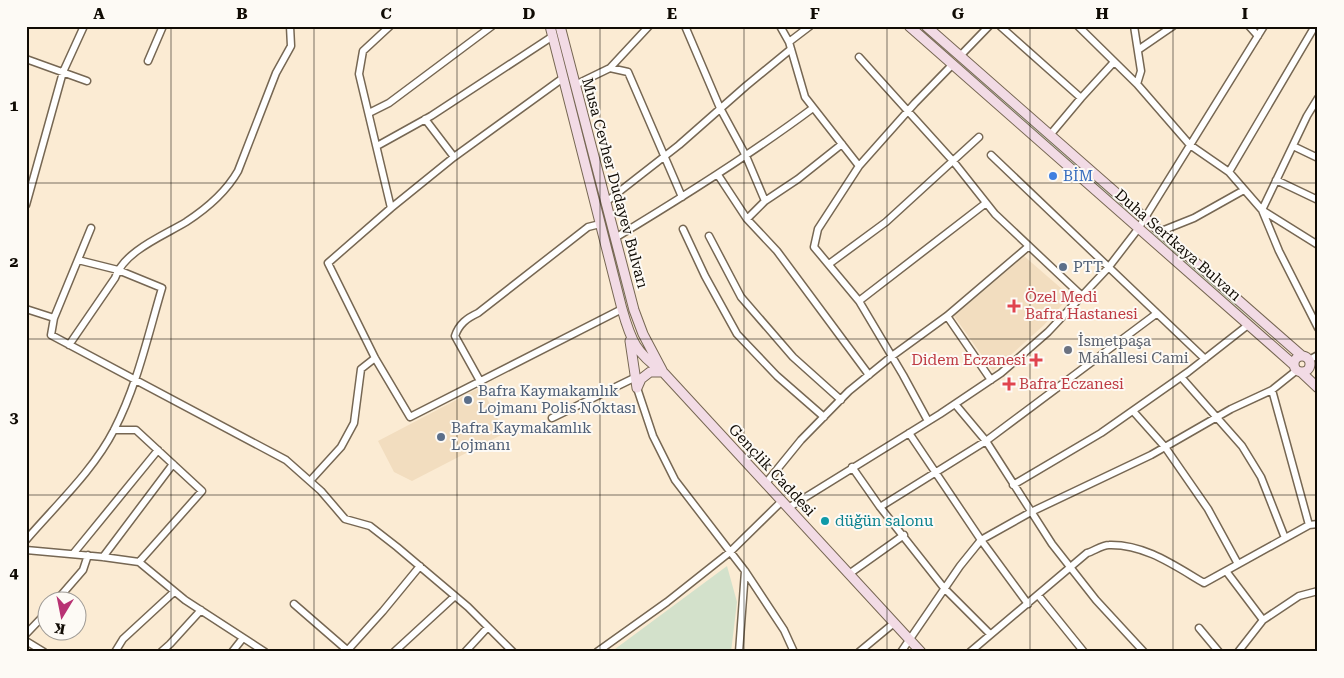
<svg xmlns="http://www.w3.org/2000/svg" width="1344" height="678" font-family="'Roboto Serif',serif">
	<rect width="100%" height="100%" fill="#fbebd3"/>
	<path fill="#f2ddbf" d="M 1024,256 L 1070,296 L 1044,325 L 993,371 L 954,316 Z
		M 481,387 L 505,433 L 412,481 L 394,472 L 378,441 Z"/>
	<path fill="#d3e1cb" d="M 916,26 L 920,26 L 952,55 L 951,57 Z
		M 961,63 L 1131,213 L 1130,215 L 960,65 Z
		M 573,94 L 626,301 L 624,301 L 572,95 Z
		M 1151,231 L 1293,353 L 1292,354 L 1150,233 Z
		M 727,566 L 737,602 L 731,652 L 611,652 Z"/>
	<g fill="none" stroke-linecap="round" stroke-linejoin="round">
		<defs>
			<path id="minor" d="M 390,26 L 363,51 L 359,74 L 391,208
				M 685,26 L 720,108 L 746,156 L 765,201 L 747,219
				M 780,26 L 789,42 L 805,97 L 859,166
				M 1000,26 L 1081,98
				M 1078,26 L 1137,84 L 1190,145 L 1229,172 L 1262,210 L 1318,245
				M 1134,26 L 1141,71 L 1137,84
				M 1249,26 L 1258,36
				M 789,42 L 810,26
				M 1138,50 L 1173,26
				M 960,56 L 989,26
				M 859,57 L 953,161 L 995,214 L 1082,296
				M 26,59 L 87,81
				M 148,61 L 163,26
				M 610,68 L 628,72 L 682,197
				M 563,78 L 454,157 L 391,208 L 328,263 L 375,358 L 410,417 L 622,309
				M 575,85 L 610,68 L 649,26
				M 1318,98 L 1307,116 L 1262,210 L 1279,251 L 1318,328
				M 369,113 L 389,103 L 492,26
				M 425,119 L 454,157
				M 1050,135 L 1081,98 L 1114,62
				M 377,146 L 431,116 L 553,36
				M 1293,146 L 1318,158
				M 991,155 L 1205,359
				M 1229,172 L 1315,26
				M 718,175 L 747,219 L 777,251 L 869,375
				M 1276,180 L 1318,200
				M 765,201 L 798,179 L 842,144
				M 606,202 L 679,145 L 746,86 L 791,49
				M 26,205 L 63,72 L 84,26
				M 683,229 L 705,276 L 737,334 L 777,376 L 824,417
				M 1159,232 L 1194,218 L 1244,190
				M 709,236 L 741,297 L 793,357 L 841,400
				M 615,238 C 683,197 750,155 813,108
				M 829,264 L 886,222 L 979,137
				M 859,301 L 986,203
				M 26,309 L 54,318 L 51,335 L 286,460 L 321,491 L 345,519 L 370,526 L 397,547 L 468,607 L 513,652
				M 947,316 L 991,380
				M 54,318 L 91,228
				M 69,345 L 115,278 C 124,251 163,236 186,222 C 206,209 226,192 238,171 L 276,73 L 291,46 L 290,26
				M 1309,360 L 1318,355
				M 1181,377 L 1242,446 L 1261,477 L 1285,538
				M 480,381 L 455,336 C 459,324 467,318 478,313 L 588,227 L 600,224
				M 637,388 L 653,436 L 675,480 L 745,571 L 784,630 L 794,652
				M 1272,390 L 1309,525
				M 955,404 L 986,441 L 1052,544 L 1096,600 L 1144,652
				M 1133,411 L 1165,447 L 1208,509 L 1238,564
				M 552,418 L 636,377
				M 928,421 L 903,375 L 859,301 L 814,247 L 818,229 L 859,166 L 915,103 L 953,64
				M 114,430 L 136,430 L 202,491 L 139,562
				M 909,433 L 981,540 L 1028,604
				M 852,467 L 880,507 L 944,588 L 990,634
				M 310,481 L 341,447 L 354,423 L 361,369 L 375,358
				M 766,483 L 801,440 L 849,391 L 892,356 L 947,316 L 1029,246
				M 1013,485 L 1101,433 L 1188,372 L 1248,325
				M 880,507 L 986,441 L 1156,314
				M 788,508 L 940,414 L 1001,373 L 1048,332 L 1108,268 L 1138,229 L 1264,26
				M 26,540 C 56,505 93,471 114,430 C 137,386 148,335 162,288 L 118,270 L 78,260
				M 26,550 L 103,557 L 139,562 L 185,600 L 265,652
				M 73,554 L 158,450
				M 103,557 L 173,464
				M 1226,571 L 1263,620
				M 849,574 L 904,535
				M 1038,595 L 1084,652
				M 57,600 L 83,570 L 88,555
				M 294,604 L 347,650
				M 1199,628 L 1219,652
				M 26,634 L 48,611
				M 26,641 L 44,652
				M 115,652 L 123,639 L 174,592
				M 161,652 L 170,644 L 201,610
				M 232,652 L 243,638
				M 346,652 L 383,611 L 420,566
				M 394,652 L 455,596
				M 465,652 L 488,627
				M 597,652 L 667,602 L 730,552 L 782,501
				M 739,652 L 745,571
				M 859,652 L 894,623
				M 901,652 L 960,566 L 981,540 L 1031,512 L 1151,455 L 1231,409 L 1272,390 L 1297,370
				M 970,652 L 1087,553 C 1094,551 1102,545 1109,545 C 1145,544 1175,566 1204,583 L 1309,525 L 1318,524
				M 1238,652 L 1263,620 L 1299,596 L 1318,591"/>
			<path id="secondary" d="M 550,26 L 622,309 C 631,341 636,353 663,372 L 921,652
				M 560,26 L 634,310 L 643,334 L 662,370
				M 909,26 L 1294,365
				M 926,26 L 1302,356
				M 630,341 L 637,388
				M1294 364a8 8 0 1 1 16 0a8 8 0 1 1-16 0Z
				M 1301,372 L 1318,388
				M 637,388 L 641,379 L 650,372 L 663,372"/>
		</defs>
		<use href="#minor" stroke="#766753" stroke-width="9"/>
		<use href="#secondary" stroke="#766753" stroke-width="11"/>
		<use href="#minor" stroke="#fff" stroke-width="6"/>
		<use href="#secondary" stroke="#f2dbe5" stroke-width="9"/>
	</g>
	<path fill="none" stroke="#100b04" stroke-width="1" stroke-opacity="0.55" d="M 171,26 L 171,652M 314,26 L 314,652M 457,26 L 457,652M 600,26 L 600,652M 744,26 L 744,652M 887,26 L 887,652M 1030,26 L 1030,652M 1173,26 L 1173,652M 26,183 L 1318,183M 26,339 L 1318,339M 26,495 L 1318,495"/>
	<circle fill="#3f7fe0" stroke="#fdfaf5" stroke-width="2" cx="1053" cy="176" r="5"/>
	<g fill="#5c6f8a" stroke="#fdfaf5" stroke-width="2">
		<circle cx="1063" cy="267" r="5"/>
		<circle cx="468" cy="400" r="5"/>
		<circle cx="441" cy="437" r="5"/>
	</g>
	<g fill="#e0444e" stroke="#fdfaf5" stroke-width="2">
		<path d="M1011.5 298.5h5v5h5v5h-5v5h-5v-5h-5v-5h5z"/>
		<path d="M1033.5 352.5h5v5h5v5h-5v5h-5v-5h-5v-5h5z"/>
		<path d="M1006.5 376.5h5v5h5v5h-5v5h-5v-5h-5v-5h5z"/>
	</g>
	<circle fill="#6b7280" stroke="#fdfaf5" stroke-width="2" cx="1068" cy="350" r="5"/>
	<circle fill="#0f9aa8" stroke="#fdfaf5" stroke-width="2" cx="825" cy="521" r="5"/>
	<g text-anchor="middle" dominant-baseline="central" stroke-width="4" stroke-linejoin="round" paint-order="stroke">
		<g font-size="15" fill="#366cbe" stroke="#fdfaf5" text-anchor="start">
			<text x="1063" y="176">BİM</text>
		</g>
		<g font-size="15" fill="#100b04" stroke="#fdfaf5">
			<text transform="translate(615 183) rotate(75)">Musa Cevher Dudayev Bulvarı</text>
			<text transform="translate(1178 245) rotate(41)">Duha Sertkaya Bulvarı</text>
			<text transform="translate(772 470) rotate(47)">Gençlik Caddesi</text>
		</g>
		<g font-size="15" fill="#4e5e75" stroke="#fdfaf5" text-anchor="start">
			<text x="1073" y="267">PTT</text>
			<text x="478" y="391">Bafra Kaymakamlık<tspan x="478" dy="17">Lojmanı Polis Noktası</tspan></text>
			<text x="451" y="428">Bafra Kaymakamlık<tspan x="451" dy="17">Lojmanı</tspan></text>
		</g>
		<g font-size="15" fill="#be3a42" stroke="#fdfaf5" text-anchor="start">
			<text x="1025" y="297">Özel Medi<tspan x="1025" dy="17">Bafra Hastanesi</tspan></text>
			<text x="1026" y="360" text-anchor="end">Didem Eczanesi</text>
			<text x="1019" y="384">Bafra Eczanesi</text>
		</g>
		<g font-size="15" fill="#5b616d" stroke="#fdfaf5" text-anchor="start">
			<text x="1078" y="341">İsmetpaşa<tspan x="1078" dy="17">Mahallesi Cami</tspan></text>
		</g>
		<g font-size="15" fill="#0d838f" stroke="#fdfaf5" text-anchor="start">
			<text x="835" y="521">düğün salonu</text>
		</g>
	</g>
	<rect width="1344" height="678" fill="none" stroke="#fdfaf5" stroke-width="55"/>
	<g transform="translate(62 616) rotate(190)"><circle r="24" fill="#fdfaf5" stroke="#9e9a95"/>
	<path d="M0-4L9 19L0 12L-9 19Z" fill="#b83273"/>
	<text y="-8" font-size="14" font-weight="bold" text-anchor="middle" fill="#100b04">K</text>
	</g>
	<rect x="28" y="28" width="1288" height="622" fill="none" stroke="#100b04" stroke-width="2"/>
	<g font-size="16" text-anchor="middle" font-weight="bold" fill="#100b04">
		<text x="99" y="19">A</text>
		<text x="242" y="19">B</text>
		<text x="386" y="19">C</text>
		<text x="529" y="19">D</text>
		<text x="672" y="19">E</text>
		<text x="815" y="19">F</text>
		<text x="958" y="19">G</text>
		<text x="1102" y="19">H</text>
		<text x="1245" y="19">I</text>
		<text x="14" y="111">1</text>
		<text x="14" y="267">2</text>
		<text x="14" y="423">3</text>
		<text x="14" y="578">4</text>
	</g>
</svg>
